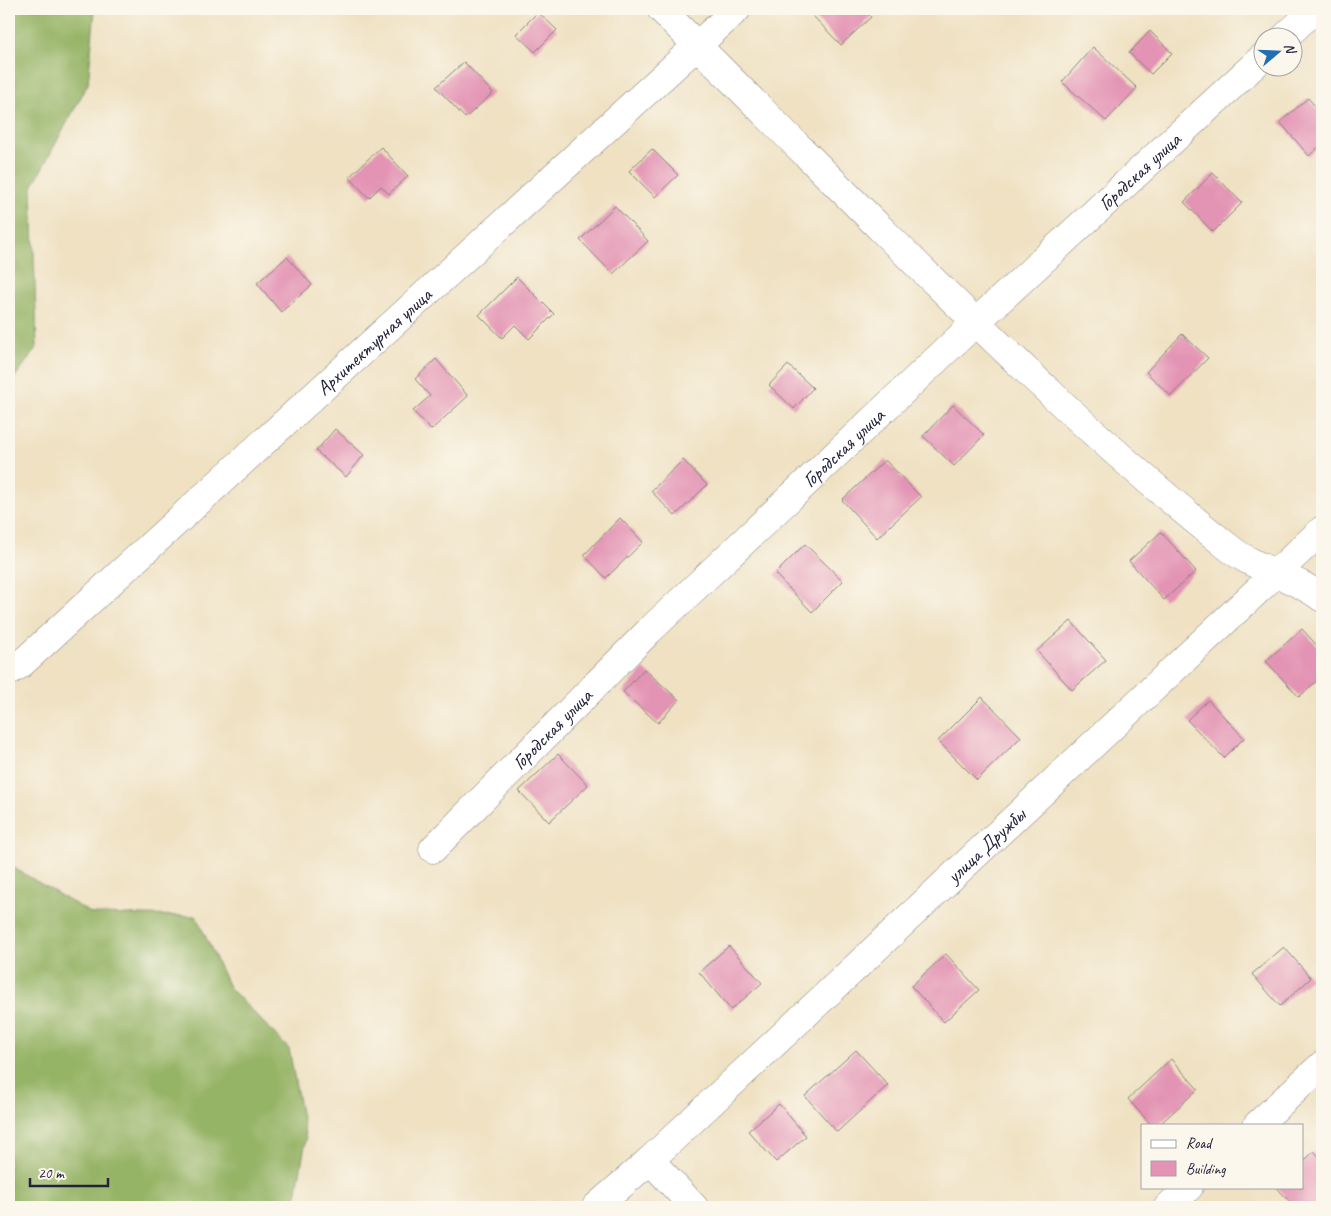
<svg xmlns="http://www.w3.org/2000/svg" width="1331" height="1216" font-family="Caveat,sans-serif">
	<rect width="100%" height="100%" fill="#fbf7ec"/>
	<filter id="ink" filterUnits="userSpaceOnUse"><feTurbulence type="fractalNoise" baseFrequency=".02" numOctaves="2"/><feDisplacementMap in="SourceGraphic" scale="10" xChannelSelector="R" yChannelSelector="G"/><feConvolveMatrix kernelMatrix="1 2 1 2 8 2 1 2 1" color-interpolation-filters="sRGB"/></filter>
	<filter id="wash" filterUnits="userSpaceOnUse"><feTurbulence type="fractalNoise" baseFrequency=".0096" numOctaves="4" result="noise"/><feDisplacementMap in="SourceGraphic" scale="20" xChannelSelector="R" yChannelSelector="G"/><feGaussianBlur stdDeviation="1.12" result="paint"/><feColorMatrix in="noise" values="0 0 0 0 0 0 0 0 0 0 0 0 0 0 0 0 0 1.4 0 .05"/><feComposite in="paint" operator="in"/></filter>
	<g filter="url(#wash)">
		<rect width="100%" height="100%" fill="#efe1c2"/>
		<path fill="#96b466" stroke="#5c6b50" d="M 9,9 L 95,9 L 88,84 L 32,187 L 37,347 L 9,385 Z
			M 9,865 L 92,914 L 196,916 L 229,987 L 289,1049 L 306,1139 L 294,1207 L 9,1207 Z"/>
		<g id="blocks">
			<path fill="#e393b3" d="M 819,9 L 863,9 L 871,17 L 841,45 L 812,15 Z
				M 538,12 L 557,30 L 535,52 L 516,34 Z
				M 1150,31 L 1172,53 L 1151,74 L 1129,53 Z
				M 1093,47 L 1137,88 L 1106,121 L 1062,82 Z
				M 464,62 L 493,93 L 465,118 L 436,87 Z
				M 1308,98 L 1322,114 L 1322,144 L 1309,156 L 1280,122 Z
				M 381,147 L 408,176 L 389,194 L 381,186 L 369,198 L 349,177 Z
				M 652,149 L 678,175 L 655,197 L 629,171 Z
				M 1213,173 L 1242,203 L 1213,232 L 1184,202 Z
				M 615,206 L 648,241 L 613,274 L 580,240 Z
				M 287,257 L 312,285 L 281,312 L 257,283 Z
				M 517,277 L 554,314 L 529,339 L 515,325 L 502,338 L 479,315 Z
				M 1182,334 L 1208,358 L 1171,396 L 1146,372 Z
				M 436,359 L 468,396 L 431,430 L 413,411 L 430,396 L 415,379 Z
				M 788,365 L 813,388 L 794,409 L 769,385 Z
				M 953,405 L 984,435 L 954,466 L 923,436 Z
				M 335,429 L 364,455 L 346,477 L 316,451 Z
				M 683,460 L 707,485 L 675,516 L 651,491 Z
				M 885,460 L 921,497 L 877,538 L 842,500 Z
				M 620,518 L 643,542 L 606,578 L 584,555 Z
				M 1161,532 L 1196,571 L 1164,600 L 1129,561 Z
				M 805,544 L 843,581 L 812,612 L 775,574 Z
				M 1071,621 L 1106,660 L 1072,690 L 1037,651 Z
				M 1302,629 L 1322,651 L 1322,676 L 1299,697 L 1266,661 Z
				M 644,669 L 679,700 L 658,723 L 623,692 Z
				M 982,697 L 1021,737 L 977,780 L 938,741 Z
				M 1208,700 L 1244,738 L 1224,758 L 1187,720 Z
				M 558,754 L 588,785 L 549,822 L 519,791 Z
				M 729,946 L 762,983 L 731,1010 L 699,972 Z
				M 1284,947 L 1311,978 L 1280,1006 L 1252,974 Z
				M 946,954 L 979,990 L 944,1022 L 911,986 Z
				M 856,1050 L 888,1085 L 837,1132 L 805,1096 Z
				M 1171,1059 L 1198,1089 L 1159,1125 L 1151,1125 L 1128,1099 Z
				M 779,1104 L 806,1136 L 776,1162 L 748,1131 Z
				M 1314,1151 L 1322,1160 L 1322,1207 L 1295,1207 L 1276,1187 L 1302,1187 L 1302,1163 Z"/>
		</g>
	</g>
	<g filter="url(#ink)">
		<use href="#blocks" fill-opacity="0" stroke="#88827e" stroke-width="1"/>
		<g fill="none" stroke-linecap="round" stroke-linejoin="round">
			<defs>
				<g id="minor">
					<path d="M 661,9 C 734,83 808,156 882,230 C 993,340 1106,450 1228,547 C 1256,570 1294,576 1322,598"/>
					<path d="M 1284,38 L 1315,9"/>
					<path id="s1" d="M 9,671 L 20,665 L 737,9"/>
					<path id="s2" d="M 433,849 L 649,631 L 975,323 L 1264,56"/>
					<path d="M 1257,1125 L 1322,1065"/>
					<path d="M 650,1160 L 694,1207"/>
					<path id="s3" d="M 596,1207 L 650,1160 L 1322,530"/>
					<path d="M 1168,1207 L 1189,1187"/>
				</g>
			</defs>
			<use href="#minor" stroke="#88827e" stroke-width="29"/>
			<use href="#minor" stroke="#fff" stroke-width="28"/>
		</g>
	</g>
	<g text-anchor="middle" dominant-baseline="central" stroke-width="4" stroke-linejoin="round" paint-order="stroke">
		<g font-size="20" fill="#22223b" stroke="#fbf7ec">
			<text stroke="none"><textPath href="#s2" startOffset="979">Городская улица</textPath></text>
			<text stroke="none"><textPath href="#s1" startOffset="492">Архитектурная улица</textPath></text>
			<text stroke="none"><textPath href="#s2" startOffset="574">Городская улица</textPath></text>
			<text stroke="none"><textPath href="#s2" startOffset="169">Городская улица</textPath></text>
			<text stroke="none"><textPath href="#s3" startOffset="532">улица Дружбы</textPath></text>
		</g>
	</g>
	<rect width="1331" height="1216" fill="none" stroke="#fbf7ec" stroke-width="30"/>
	<rect x="1141" y="1124" width="162" height="65" fill="#fbf7ec" stroke="#a4a2a5"/>
	<rect x="1151" y="1140" width="25" height="8" fill="#ffffff" stroke="#a4a2a5"/>
	<text x="1186" y="1148" font-size="15" fill="#22223b">Road</text>
	<rect x="1151" y="1161" width="25" height="15" fill="#e393b3" stroke="#a4a2a5"/>
	<text x="1186" y="1174" font-size="15" fill="#22223b">Building</text>
	<g transform="translate(1278 52) rotate(71)"><circle r="24" fill="#fbf7ec" stroke="#a4a2a5"/>
	<path d="M0-4L9 19L0 12L-9 19Z" fill="#1f6fb2"/>
	<text y="-8" font-size="14" font-weight="bold" text-anchor="middle" fill="#22223b">N</text>
	</g>
	<path d="M30 1178v8h78v-8" fill="none" stroke="#22223b" stroke-width="2.5"/>
	<text x="38" y="1178" font-size="15" fill="#22223b" stroke="#fbf7ec" stroke-width="4" paint-order="stroke">20 m</text>
</svg>
